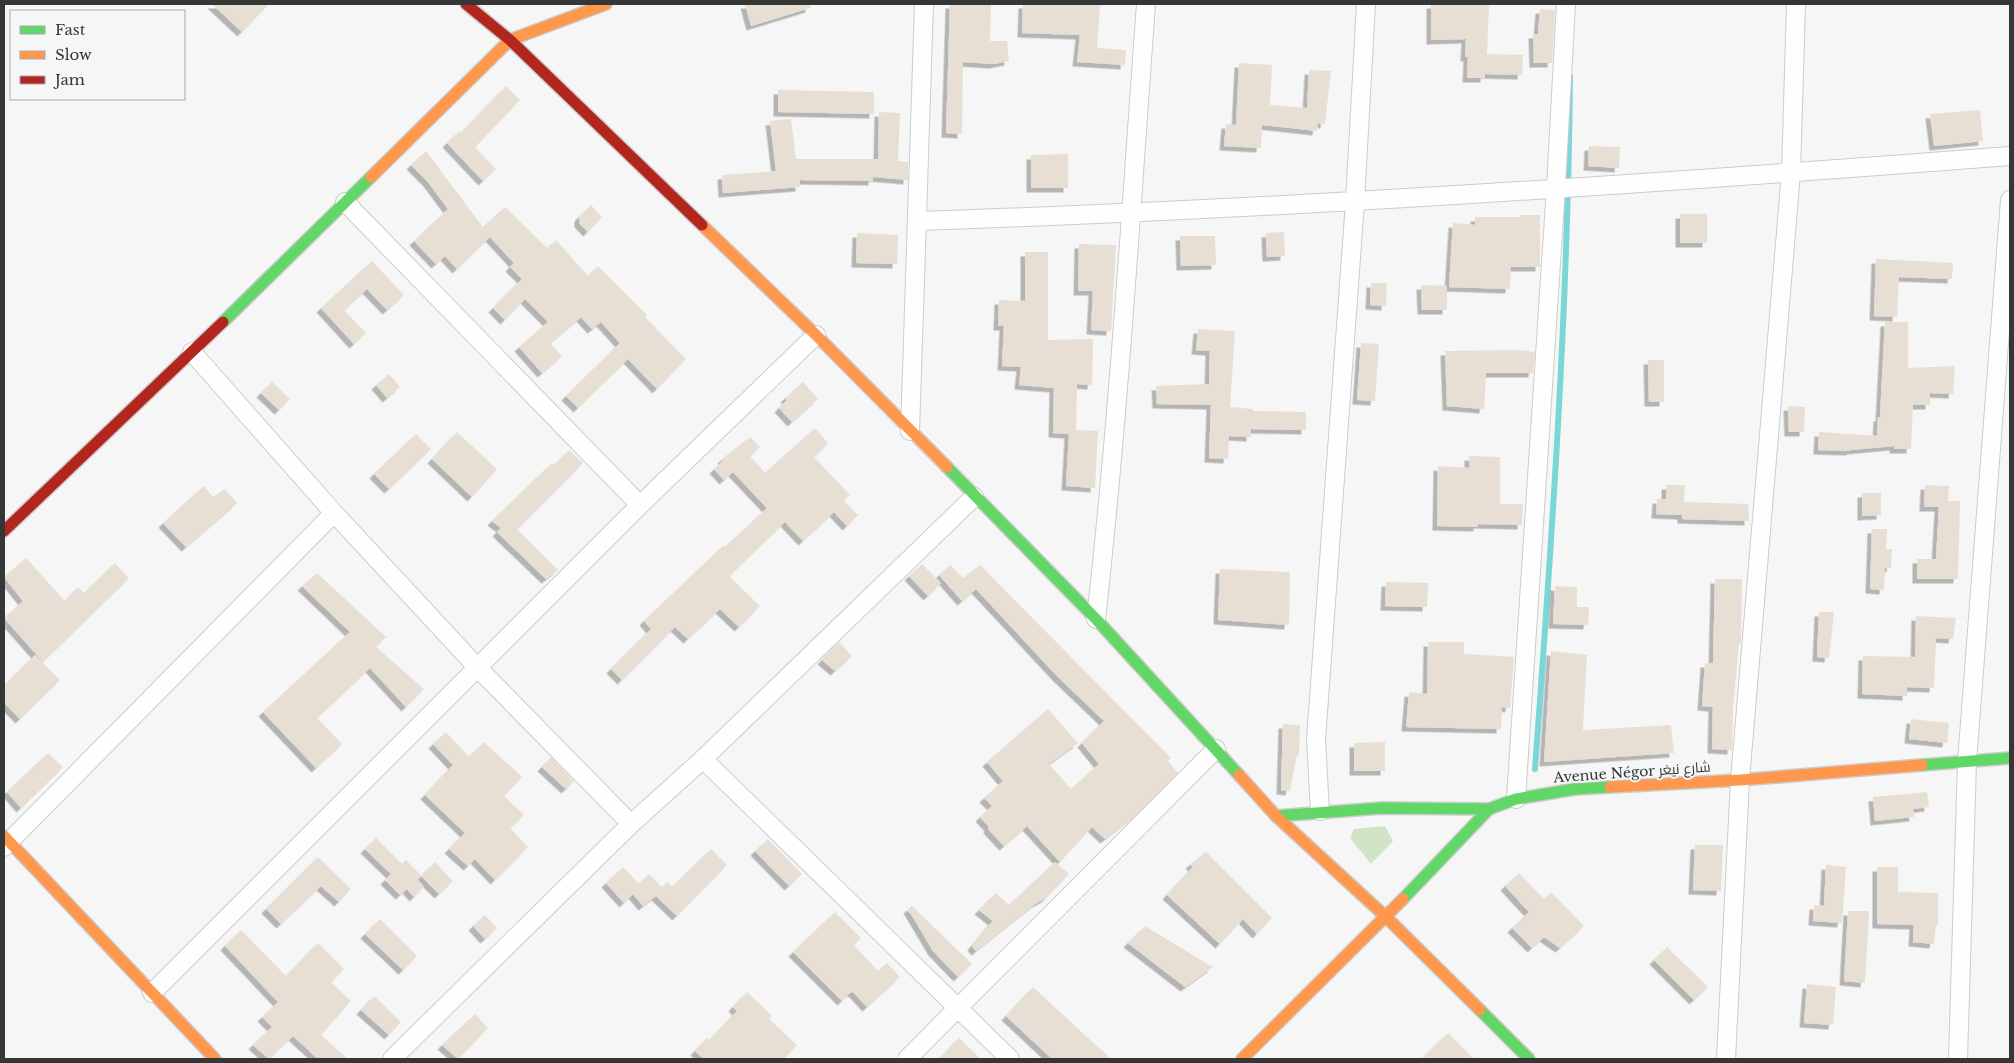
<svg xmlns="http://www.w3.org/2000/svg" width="2014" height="1063" font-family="'Libre Baskerville',Cairo,serif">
	<defs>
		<filter id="shadow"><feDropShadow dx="-4.5" dy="4.5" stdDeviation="0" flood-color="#0004"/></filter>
	</defs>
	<rect width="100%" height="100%" fill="#f6f6f6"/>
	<path fill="#d2e4c6" d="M 1385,826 L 1393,841 L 1371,864 L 1350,838 L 1354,829 Z"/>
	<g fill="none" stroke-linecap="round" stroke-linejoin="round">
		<path stroke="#7cd6d8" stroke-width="6" d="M 1535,769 C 1552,538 1568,307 1570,76"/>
	</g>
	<path fill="#e7dfd4" filter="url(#shadow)" d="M 212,4 L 269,4 L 242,32 Z
		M 745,4 L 810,4 L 810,8 L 751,26 Z
		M 950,4 L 991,4 L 990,41 L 1007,41 L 1009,61 L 994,64 L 963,62 L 962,134 L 946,133 Z
		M 1023,4 L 1100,4 L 1097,48 L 1126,50 L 1125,65 L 1077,62 L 1080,35 L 1022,33 Z
		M 1431,4 L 1489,4 L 1487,54 L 1523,55 L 1522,75 L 1485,74 L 1485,78 L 1467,78 L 1468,57 L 1465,57 L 1466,39 L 1431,40 Z
		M 1540,9 L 1555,10 L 1552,63 L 1534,63 L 1533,34 L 1538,34 Z
		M 1239,63 L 1272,65 L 1270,105 L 1307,108 L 1309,70 L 1331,71 L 1325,124 L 1318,123 L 1317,131 L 1262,125 L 1261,148 L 1224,146 L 1226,124 L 1236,125 Z
		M 506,86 L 520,100 L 475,147 L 496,169 L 483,181 L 447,143 L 459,131 L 461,133 Z
		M 778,90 L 874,92 L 874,114 L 778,112 Z
		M 1980,110 L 1983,141 L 1934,146 L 1930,114 Z
		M 879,112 L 900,113 L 898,161 L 908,162 L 908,180 L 873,177 L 873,181 L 800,180 L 800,187 L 723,193 L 722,175 L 776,171 L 770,121 L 791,119 L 796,159 L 878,159 Z
		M 1589,146 L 1620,147 L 1619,168 L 1588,166 Z
		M 426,151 L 483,227 L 505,207 L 547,248 L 556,240 L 588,276 L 598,266 L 647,315 L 645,317 L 686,359 L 657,389 L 628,359 L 578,408 L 566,396 L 620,343 L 601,322 L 592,329 L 581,317 L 550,343 L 562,356 L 542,373 L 519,347 L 548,322 L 525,299 L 505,320 L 493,308 L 522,279 L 510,267 L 514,263 L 490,237 L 457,269 L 445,256 L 436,264 L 414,241 L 448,209 L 428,182 L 411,165 Z
		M 1068,154 L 1068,188 L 1031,188 L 1031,155 Z
		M 591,205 L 602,217 L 588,232 L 579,223 L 579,217 Z
		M 1680,214 L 1707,214 L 1707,243 L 1680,243 Z
		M 1520,215 L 1540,215 L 1540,267 L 1511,267 L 1510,289 L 1449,287 L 1453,223 L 1475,225 L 1475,217 L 1520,217 Z
		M 1284,232 L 1285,256 L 1267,257 L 1266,233 Z
		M 857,233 L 898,235 L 897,264 L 856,263 Z
		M 1180,236 L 1215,236 L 1216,265 L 1181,266 Z
		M 1079,244 L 1116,245 L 1111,331 L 1091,330 L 1093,291 L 1078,291 Z
		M 1025,252 L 1048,252 L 1048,340 L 1093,339 L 1092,385 L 1077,384 L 1076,430 L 1098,431 L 1095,488 L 1066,486 L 1069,434 L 1053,433 L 1054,388 L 1019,385 L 1021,367 L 1002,366 L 1004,326 L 998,326 L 999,300 L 1025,301 Z
		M 1876,259 L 1953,263 L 1952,279 L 1899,277 L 1897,317 L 1874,316 Z
		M 372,261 L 404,295 L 387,310 L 367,289 L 344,310 L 366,333 L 354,344 L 321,308 Z
		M 1371,283 L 1387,283 L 1386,306 L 1370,305 Z
		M 1421,285 L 1447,286 L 1447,310 L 1422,310 Z
		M 1885,322 L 1908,322 L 1908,368 L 1955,366 L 1953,394 L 1930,393 L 1930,405 L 1913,405 L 1911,449 L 1894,449 L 1894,446 L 1851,450 L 1851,451 L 1818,450 L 1819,432 L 1877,436 L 1878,417 L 1880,417 Z
		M 1198,329 L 1235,331 L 1230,407 L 1253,409 L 1253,411 L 1306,412 L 1306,430 L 1251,429 L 1251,437 L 1229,436 L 1228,459 L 1209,458 L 1211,405 L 1157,404 L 1156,386 L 1209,384 L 1210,351 L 1196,350 Z
		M 1361,343 L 1379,344 L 1375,401 L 1357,400 Z
		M 1517,350 L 1535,352 L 1533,373 L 1486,373 L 1484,409 L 1447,406 L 1445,351 Z
		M 1648,360 L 1664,360 L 1664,402 L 1649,402 Z
		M 389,374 L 400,387 L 387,398 L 376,385 Z
		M 272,382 L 290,399 L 279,410 L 261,393 Z
		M 803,382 L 818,399 L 792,422 L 779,408 L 787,400 L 785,398 Z
		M 1788,406 L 1805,407 L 1804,432 L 1789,432 Z
		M 815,428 L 828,443 L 814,457 L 850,495 L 844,501 L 858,515 L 847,526 L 834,512 L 803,541 L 785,522 L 729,576 L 760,606 L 739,627 L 720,609 L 688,639 L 675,627 L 622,680 L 611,669 L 651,629 L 644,621 L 724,545 L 725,547 L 767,508 L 733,472 L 724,480 L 714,469 L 723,461 L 722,459 L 750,437 L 760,447 L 750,456 L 765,473 Z
		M 457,432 L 497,469 L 472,497 L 432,459 Z
		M 416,434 L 431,449 L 389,489 L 374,474 Z
		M 569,450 L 583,463 L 517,529 L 558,570 L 546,579 L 497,532 L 501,528 L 492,521 L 552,463 L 554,466 Z
		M 1469,456 L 1500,457 L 1500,504 L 1523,504 L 1522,525 L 1478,524 L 1478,527 L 1437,526 L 1438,466 L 1469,468 Z
		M 1666,485 L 1685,485 L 1684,502 L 1748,504 L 1749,521 L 1682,519 L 1682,515 L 1656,514 L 1657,499 L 1666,499 Z
		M 1925,485 L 1949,486 L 1948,501 L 1960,501 L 1958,579 L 1917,579 L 1917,559 L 1936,559 L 1939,507 L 1924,507 Z
		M 204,486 L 213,497 L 225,489 L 237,503 L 186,547 L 163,523 Z
		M 1862,493 L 1881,493 L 1881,515 L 1862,516 Z
		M 1872,529 L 1887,529 L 1886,549 L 1892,549 L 1891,568 L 1885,568 L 1884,590 L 1870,589 Z
		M 26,558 L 65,601 L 78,587 L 84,593 L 115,563 L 129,578 L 43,662 L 4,618 L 23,601 L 4,577 Z
		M 922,564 L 941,583 L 928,596 L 909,576 Z
		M 950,565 L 963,578 L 980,565 L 1171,758 L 1168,761 L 1178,773 L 1141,810 L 1105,839 L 1092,827 L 1060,862 L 1027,826 L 1004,846 L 988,829 L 989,827 L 980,817 L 992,806 L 984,798 L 1003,781 L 987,762 L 1048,709 L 1078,743 L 1049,764 L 1071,789 L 1099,764 L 1082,743 L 1104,721 L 1057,676 L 976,589 L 962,601 L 939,575 Z
		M 1220,569 L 1290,572 L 1289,625 L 1218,620 Z
		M 317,573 L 386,637 L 376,647 L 424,689 L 406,707 L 370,668 L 317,718 L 342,744 L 316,768 L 263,712 L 350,632 L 302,586 Z
		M 1715,579 L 1742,579 L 1741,644 L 1739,644 L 1733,708 L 1732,750 L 1712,749 L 1713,707 L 1702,706 L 1705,663 L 1713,663 Z
		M 1386,582 L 1428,583 L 1427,607 L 1385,606 Z
		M 1555,586 L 1577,587 L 1577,607 L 1589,607 L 1588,625 L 1553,624 Z
		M 1819,612 L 1834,612 L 1829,658 L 1817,657 Z
		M 1916,616 L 1956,618 L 1953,639 L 1936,638 L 1934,688 L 1907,687 L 1907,696 L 1862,694 L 1863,656 L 1915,657 Z
		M 839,642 L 852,656 L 835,671 L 822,660 Z
		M 1428,642 L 1464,642 L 1464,654 L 1514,657 L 1510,708 L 1502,707 L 1501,729 L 1406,727 L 1409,692 L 1427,694 Z
		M 1551,651 L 1587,655 L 1583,730 L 1671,725 L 1674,753 L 1544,762 Z
		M 35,655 L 60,680 L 20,719 L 4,703 L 4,686 Z
		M 1911,719 L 1949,723 L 1947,743 L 1909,739 Z
		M 1283,724 L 1300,725 L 1299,755 L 1297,755 L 1290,791 L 1281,790 Z
		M 446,732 L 469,757 L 484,742 L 522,777 L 504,796 L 524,815 L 510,828 L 528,847 L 495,880 L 475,859 L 468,866 L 449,849 L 465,833 L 425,795 L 453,765 L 433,744 Z
		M 1385,742 L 1385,771 L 1354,771 L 1354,743 Z
		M 48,753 L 63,767 L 21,808 L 7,792 Z
		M 551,757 L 574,781 L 566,789 L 542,767 Z
		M 1927,792 L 1929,807 L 1913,809 L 1914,817 L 1875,821 L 1873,797 Z
		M 376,838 L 402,864 L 406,860 L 421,875 L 417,879 L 424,887 L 414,897 L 407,889 L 400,895 L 385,880 L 391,874 L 365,849 Z
		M 768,839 L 802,874 L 789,886 L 755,851 Z
		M 1695,845 L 1723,845 L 1721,891 L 1693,890 Z
		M 711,849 L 727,865 L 677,916 L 656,896 L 643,906 L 633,894 L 624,903 L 606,883 L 623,867 L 639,884 L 649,874 L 662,887 L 667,882 L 672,887 Z
		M 1206,852 L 1272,918 L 1257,934 L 1243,919 L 1220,944 L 1167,895 L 1193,867 L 1190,864 Z
		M 318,857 L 351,889 L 339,902 L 321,886 L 281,924 L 266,909 Z
		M 435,862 L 453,881 L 439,894 L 421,876 Z
		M 1055,862 L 1069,874 L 1046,898 L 1035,904 L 976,951 L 972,946 L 993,921 L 979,910 L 996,893 L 1009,905 Z
		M 1826,865 L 1846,867 L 1842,923 L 1813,921 L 1814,905 L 1824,906 Z
		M 1877,867 L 1898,867 L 1898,892 L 1938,893 L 1938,925 L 1936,925 L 1934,944 L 1913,942 L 1914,925 L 1877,924 Z
		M 1519,873 L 1544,899 L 1551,892 L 1584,926 L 1560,948 L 1544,937 L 1532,948 L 1512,928 L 1529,912 L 1505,886 Z
		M 912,906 L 972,964 L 958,977 L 933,951 L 908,909 Z
		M 1848,911 L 1869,911 L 1865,983 L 1844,981 Z
		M 835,912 L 861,938 L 854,945 L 878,971 L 887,963 L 900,977 L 867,1007 L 854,993 L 851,992 L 842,1001 L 793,952 Z
		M 485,915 L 497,928 L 485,939 L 473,926 Z
		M 380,919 L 417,956 L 403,970 L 365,934 Z
		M 1145,926 L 1196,957 L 1213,967 L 1185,987 L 1128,943 Z
		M 241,930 L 286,976 L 318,943 L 344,969 L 331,982 L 351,1001 L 321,1035 L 348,1059 L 318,1059 L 293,1036 L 269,1059 L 253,1045 L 272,1027 L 262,1017 L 278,1002 L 225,946 Z
		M 1667,947 L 1708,987 L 1694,1000 L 1654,960 Z
		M 1807,984 L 1836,987 L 1833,1025 L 1804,1023 Z
		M 1033,987 L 1111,1059 L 1052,1059 L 1006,1016 Z
		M 747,992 L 772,1016 L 769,1019 L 797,1045 L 784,1059 L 704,1059 L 695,1051 L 707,1038 L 710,1040 L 737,1011 L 733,1007 Z
		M 374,996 L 401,1022 L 389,1035 L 361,1010 Z
		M 475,1014 L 488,1028 L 458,1059 L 442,1045 Z
		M 1448,1033 L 1474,1059 L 1422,1059 Z
		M 959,1038 L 981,1059 L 939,1059 Z"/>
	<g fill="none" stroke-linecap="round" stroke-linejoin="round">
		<defs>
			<path id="street" d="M 345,202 L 640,505
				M 917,221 C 1282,209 1646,184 2010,156
				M 192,352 L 334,513 L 477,667 L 631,824
				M 910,431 L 924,4
				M 1096,619 C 1119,414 1131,209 1146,4
				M 703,759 L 1010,1059
				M 1516,799 L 1556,187 L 1566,4
				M 1320,811 L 1316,740 L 1355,202 L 1366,4
				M 4,847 L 334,513
				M 152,993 L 640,505 L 816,335
				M 392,1059 L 631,824 L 703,759 L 974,497
				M 907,1059 L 1216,749
				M 1726,1059 L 1740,780 L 1791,173 L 1796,4
				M 1958,1059 L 1967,762 L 2010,200"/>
			<path id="fast" d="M 223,322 L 371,177
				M 947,467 L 1096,619 L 1239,775
				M 1922,765 L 2010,758
				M 1276,816 L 1382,808 L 1489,809
				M 1403,899 L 1489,809 L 1516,799 L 1575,789 L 1610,787
				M 1480,1010 L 1529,1059"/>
			<path id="slow" d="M 371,177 L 510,40 L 606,4
				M 702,225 L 816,335 L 947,467
				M 1239,775 L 1276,816 L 1386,917 L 1480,1010
				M 1610,787 L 1740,780 L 1922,765
				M 4,836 L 215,1059
				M 1242,1059 L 1403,899"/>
			<path id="jam" d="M 466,4 L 510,40 L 702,225
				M 4,531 L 223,322"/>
		</defs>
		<use href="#street" stroke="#cbcccc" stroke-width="20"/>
		<use href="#fast" stroke="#cbcccc" stroke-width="14"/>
		<use href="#slow" stroke="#cbcccc" stroke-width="14"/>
		<use href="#jam" stroke="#cbcccc" stroke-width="14"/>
		<use href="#street" stroke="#fefefe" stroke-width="18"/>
		<use href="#fast" stroke="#63d668" stroke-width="11"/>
		<use href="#slow" stroke="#ff974d" stroke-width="11"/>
		<use href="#jam" stroke="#b3261e" stroke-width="11"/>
	</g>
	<g text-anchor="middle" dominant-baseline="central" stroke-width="4" stroke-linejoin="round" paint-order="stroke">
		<g font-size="14" fill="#353636" stroke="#f5f6f7">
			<text transform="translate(1632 772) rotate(-4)">Avenue Négor شارع نيغر</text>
		</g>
	</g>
	<rect width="2014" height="1063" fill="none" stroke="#353636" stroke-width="10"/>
	<rect x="10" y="10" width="175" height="90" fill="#f5f6f7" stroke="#a8a9aa"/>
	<rect x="20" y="26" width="25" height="8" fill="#63d668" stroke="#a8a9aa"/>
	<text x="55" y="35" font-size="15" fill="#353636">Fast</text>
	<rect x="20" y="51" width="25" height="8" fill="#ff974d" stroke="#a8a9aa"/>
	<text x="55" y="60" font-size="15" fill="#353636">Slow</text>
	<rect x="20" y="76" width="25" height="8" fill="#b3261e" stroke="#a8a9aa"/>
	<text x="55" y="85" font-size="15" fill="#353636">Jam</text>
</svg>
